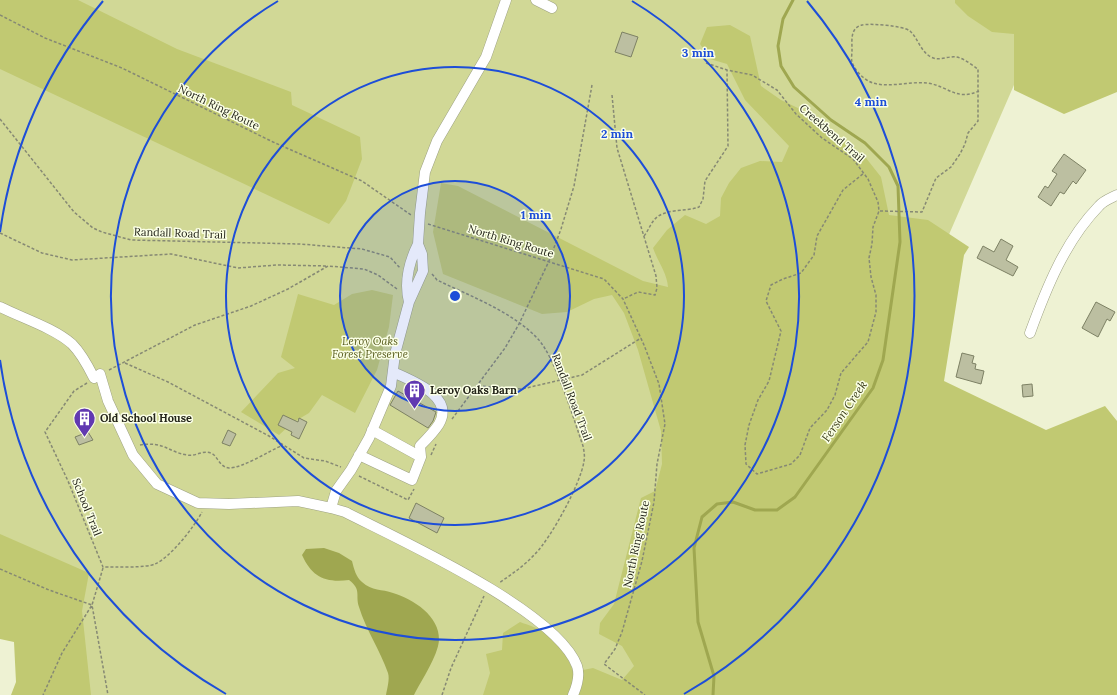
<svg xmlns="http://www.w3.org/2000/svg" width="1117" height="695" font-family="Lora,serif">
	<rect width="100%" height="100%" fill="#eef2d3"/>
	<path fill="#d1d896" d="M 0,0 L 1051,0 L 857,446 L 1117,695 L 22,695 L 64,601 L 0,571 Z"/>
	<path fill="#c1c972" d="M 0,0 L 78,0 L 177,49 L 291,92 L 292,105 L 360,137 L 362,159 L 346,201 L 329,224 L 0,69 Z
		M 955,0 L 1117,0 L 1117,92 L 1064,114 L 1014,90 L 1014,34 L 992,32 L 968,16 L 955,3 Z
		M 730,25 L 750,36 L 761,86 L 781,100 L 800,109 L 866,158 L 881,177 L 889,215 L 928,220 L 969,247 L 964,255 L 944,381 L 1046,430 L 1105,406 L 1117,421 L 1117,695 L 483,695 L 490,673 L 486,654 L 502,650 L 503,633 L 520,622 C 528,625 539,628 546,634 C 558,643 569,657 573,672 L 593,668 L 622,680 L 634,666 L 622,646 L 599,634 L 600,623 L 614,604 L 641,498 L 655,491 L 662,464 L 661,431 L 638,350 L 624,313 L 612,295 L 594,299 L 567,312 L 542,314 L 443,274 L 433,232 L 441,183 L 458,186 L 643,281 L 668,287 C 667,273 658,262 653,248 L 667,230 L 685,215 L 706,224 L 720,216 L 721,198 L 729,183 L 741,168 L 760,161 L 782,162 L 789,146 L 745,100 L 727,64 L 710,59 L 700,44 L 707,27 Z
		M 372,290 L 393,295 L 389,327 L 377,370 L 355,413 L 322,395 L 309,413 L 292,423 L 279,435 L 241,412 L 278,373 L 295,368 L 281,357 L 298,294 L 334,305 L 352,294 Z
		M 0,534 L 89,573 L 82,611 L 91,695 L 11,695 L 16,682 L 14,642 L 0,639 Z"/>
	<path fill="#9fa750" d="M 324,548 L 339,553 L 352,561 C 354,569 356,577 362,582 C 372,591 382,589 393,593 C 413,599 440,616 439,640 C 438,656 421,681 414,695 L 386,695 C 387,689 390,679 388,673 C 380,650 366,630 359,607 C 355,595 362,590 349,580 C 325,583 312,577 302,555 L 306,549 Z"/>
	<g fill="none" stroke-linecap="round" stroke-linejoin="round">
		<path stroke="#9fa750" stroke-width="3" d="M 713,695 L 714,676 L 698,622 L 694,548 L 702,517 L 717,504 L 733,502 L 755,510 L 777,510 L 795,497 L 873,388 L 883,360 L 900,242 L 898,186 L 889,167 L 865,143 L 831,120 L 794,87 L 781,66 L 778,46 L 783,19 L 793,0"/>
	</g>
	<path fill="#bcbfa1" stroke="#7d8164" d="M 622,32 L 638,37 L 631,57 L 615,52 Z
		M 1064,154 L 1086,170 L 1076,184 L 1073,181 L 1064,194 L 1060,192 L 1051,206 L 1038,197 L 1045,186 L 1048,188 L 1057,174 L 1052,171 Z
		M 1001,239 L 1013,246 L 1006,260 L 1018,267 L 1013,276 L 977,258 L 983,246 L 994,252 Z
		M 1096,302 L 1115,312 L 1110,321 L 1107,319 L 1098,337 L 1082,328 Z
		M 962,353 L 974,356 L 972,363 L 976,364 L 975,369 L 984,371 L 981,384 L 956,377 Z
		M 1032,384 L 1033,396 L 1023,397 L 1022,385 Z
		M 398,391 L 436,412 L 433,421 L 428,428 L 390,405 Z
		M 283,415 L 298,422 L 299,418 L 307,422 L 299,439 L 291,435 L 292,432 L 278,425 Z
		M 228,430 L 236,434 L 230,446 L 222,443 Z
		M 88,432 L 93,440 L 79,445 L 75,437 Z
		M 416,503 L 444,518 L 437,533 L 409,518 Z"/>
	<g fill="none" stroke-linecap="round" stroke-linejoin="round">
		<defs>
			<path id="minor" d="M 536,0 L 552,8
				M 409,302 C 404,282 409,262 418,244
				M 0,307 C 22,318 54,328 72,344 C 81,353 88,366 94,378
				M 1030,333 C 1046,289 1065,241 1099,206 C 1103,201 1111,198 1117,195
				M 393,372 C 412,381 455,396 439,424 C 434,432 427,439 420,446 L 421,457
				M 100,374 L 108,401 L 133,455 L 157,484 L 198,503 L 229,504 L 298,501 L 331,508 L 336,491 L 351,470 L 369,438 L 391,386 L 395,354 L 409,302 L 423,271 L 422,254 L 418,244 L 420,213 L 425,172 L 437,141 L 486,57 L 506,0
				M 359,455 L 412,480 L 421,457 L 372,430
				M 331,508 L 345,512 C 398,539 557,611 577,666 C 580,675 577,686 573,695"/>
		</defs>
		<use href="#minor" stroke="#9ea284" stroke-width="11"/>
		<path stroke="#868974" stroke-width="1.5" stroke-dasharray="3 2" stroke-linecap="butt" d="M 0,15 L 45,38 L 122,68 L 273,142 L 362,181 L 411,215
			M 706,63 L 727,70 L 752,75 L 777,90 L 796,114 L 822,138 L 853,159 L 868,179 L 878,202 L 879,211 L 873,227 L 872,244 L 869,258 L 871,277 L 876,295 L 876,312 L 868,342 L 841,373 L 835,395 L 827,410 L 810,428 L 800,455 L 791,464 L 757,474 L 746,464 L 745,445 L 749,425 L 758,400 L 769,381 L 781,331 L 766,301 L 771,285 L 783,279 L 801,273 L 814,255 L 817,236 L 843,190 L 864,173
			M 612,95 L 617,148 L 656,276 L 657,288 L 655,295 L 638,292 L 623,299
			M 0,119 L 74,212 L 93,228 L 102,232 L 131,240 L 300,244 L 362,249 L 390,257 L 400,268
			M 880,211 L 922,212 L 936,178 L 951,167 L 960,154 L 965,144 L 968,133 L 978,121 L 978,69 C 973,66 966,60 960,58 C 950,54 940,62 931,57 C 920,51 918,38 910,31 C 904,26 870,23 862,25 C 850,28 852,40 852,50 C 852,54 851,59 852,62 C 855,71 864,80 873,83 C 889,88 910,81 928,83 C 949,87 957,101 979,91
			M 428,224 L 604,279 L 623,299 L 644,345 L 659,384 L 665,424 L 657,464 L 654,502 L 642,561 L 622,632 L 615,649 L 604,664 L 645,695
			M 0,233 L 42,253 L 72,260 L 171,254 L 238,268 L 277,265 L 328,266
			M 644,236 C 648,231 650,225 654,220 C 664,208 685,212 699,207 L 703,199 L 705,181 L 728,146 L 727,70
			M 432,274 L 437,280 C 470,296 513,312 538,339 C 555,357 574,420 583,446 C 584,451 585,456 584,461 C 581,483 551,538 535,554 C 524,566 512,574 499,583
			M 125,363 L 168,382 L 269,436 L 304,458 L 325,461 L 341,467
			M 109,370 L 195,325 L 251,306 L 288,289 L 328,266 L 364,269 L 378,275 L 397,289
			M 87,383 L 74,391 L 45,432 L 68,481 L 103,567 C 114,567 147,568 155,564 C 171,557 194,527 202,512
			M 478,386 L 522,389 L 582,375 L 641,338
			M 452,419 L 505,348 L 519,324 L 549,261 L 561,229 L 574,186 L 592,85
			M 140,445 C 164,441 168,452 187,455 C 195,457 202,450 211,453 C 218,456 219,467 229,468 C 243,468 269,451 283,445
			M 431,455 L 436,444
			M 359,476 L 408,500 L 414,489
			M 103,568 L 92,605 L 108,695
			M 0,569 L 49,590 L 92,605 L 62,653 L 43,695
			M 442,695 L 451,668 L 484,596"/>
		<use href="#minor" stroke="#fff" stroke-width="10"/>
	</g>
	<circle cx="455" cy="296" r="115" fill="#1d4ed8" fill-opacity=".12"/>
	<g fill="none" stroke="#1d4ed8" stroke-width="2">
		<circle cx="455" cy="296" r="115"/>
		<circle cx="455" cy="296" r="229"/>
		<path d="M632 1A344 344 0 1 1 278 1"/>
		<path d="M226 694A459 459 0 0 1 0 360M0 232A459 459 0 0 1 103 1M807 1A459 459 0 0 1 684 694"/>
	</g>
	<defs>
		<symbol id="building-pin" viewBox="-11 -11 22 30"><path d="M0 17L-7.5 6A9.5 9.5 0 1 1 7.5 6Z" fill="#6139b1" stroke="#fbffe6"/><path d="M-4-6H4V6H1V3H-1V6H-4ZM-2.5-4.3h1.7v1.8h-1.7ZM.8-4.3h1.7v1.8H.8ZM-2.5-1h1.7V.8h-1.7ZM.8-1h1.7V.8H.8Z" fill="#fff"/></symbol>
	</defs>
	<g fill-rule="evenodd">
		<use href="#building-pin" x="402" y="378" width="25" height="34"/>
		<use href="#building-pin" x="72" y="406" width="25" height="34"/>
	</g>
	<g text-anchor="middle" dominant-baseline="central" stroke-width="3" stroke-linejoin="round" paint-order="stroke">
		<g font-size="11" fill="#24251a" stroke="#fbffe6">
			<text transform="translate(219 107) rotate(26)">North Ring Route</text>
			<text transform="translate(832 133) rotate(41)">Creekbend Trail</text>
			<text transform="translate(180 233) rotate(2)">Randall Road Trail</text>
			<text transform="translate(511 241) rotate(17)">North Ring Route</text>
			<text transform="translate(572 397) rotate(69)">Randall Road Trail</text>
			<text transform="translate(87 507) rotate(68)">School Trail</text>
			<text transform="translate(636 544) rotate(-78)">North Ring Route</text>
		</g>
		<g font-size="11" font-style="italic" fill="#575c1d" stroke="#fbffe6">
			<text x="370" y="341">Leroy Oaks<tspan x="370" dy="13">Forest Preserve</tspan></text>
		</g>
		<g font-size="11" font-weight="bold" fill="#24251a" stroke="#fbffe6" text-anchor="start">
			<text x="430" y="390">Leroy Oaks Barn</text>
			<text x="100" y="418">Old School House</text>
		</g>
		<g font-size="12" font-style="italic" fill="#3f421d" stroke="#fbffe6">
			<text transform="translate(844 411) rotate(-56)">Ferson Creek</text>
		</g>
	</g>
	<circle cx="455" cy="296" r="6" fill="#1d4ed8" stroke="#fbffe6" stroke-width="2"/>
	<g font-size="12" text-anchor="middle" font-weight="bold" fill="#1d4ed8" stroke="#fbffe6" stroke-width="3" stroke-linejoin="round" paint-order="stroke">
		<text x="698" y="57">3 min</text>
		<text x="871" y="106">4 min</text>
		<text x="617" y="138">2 min</text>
		<text x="536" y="219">1 min</text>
	</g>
</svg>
